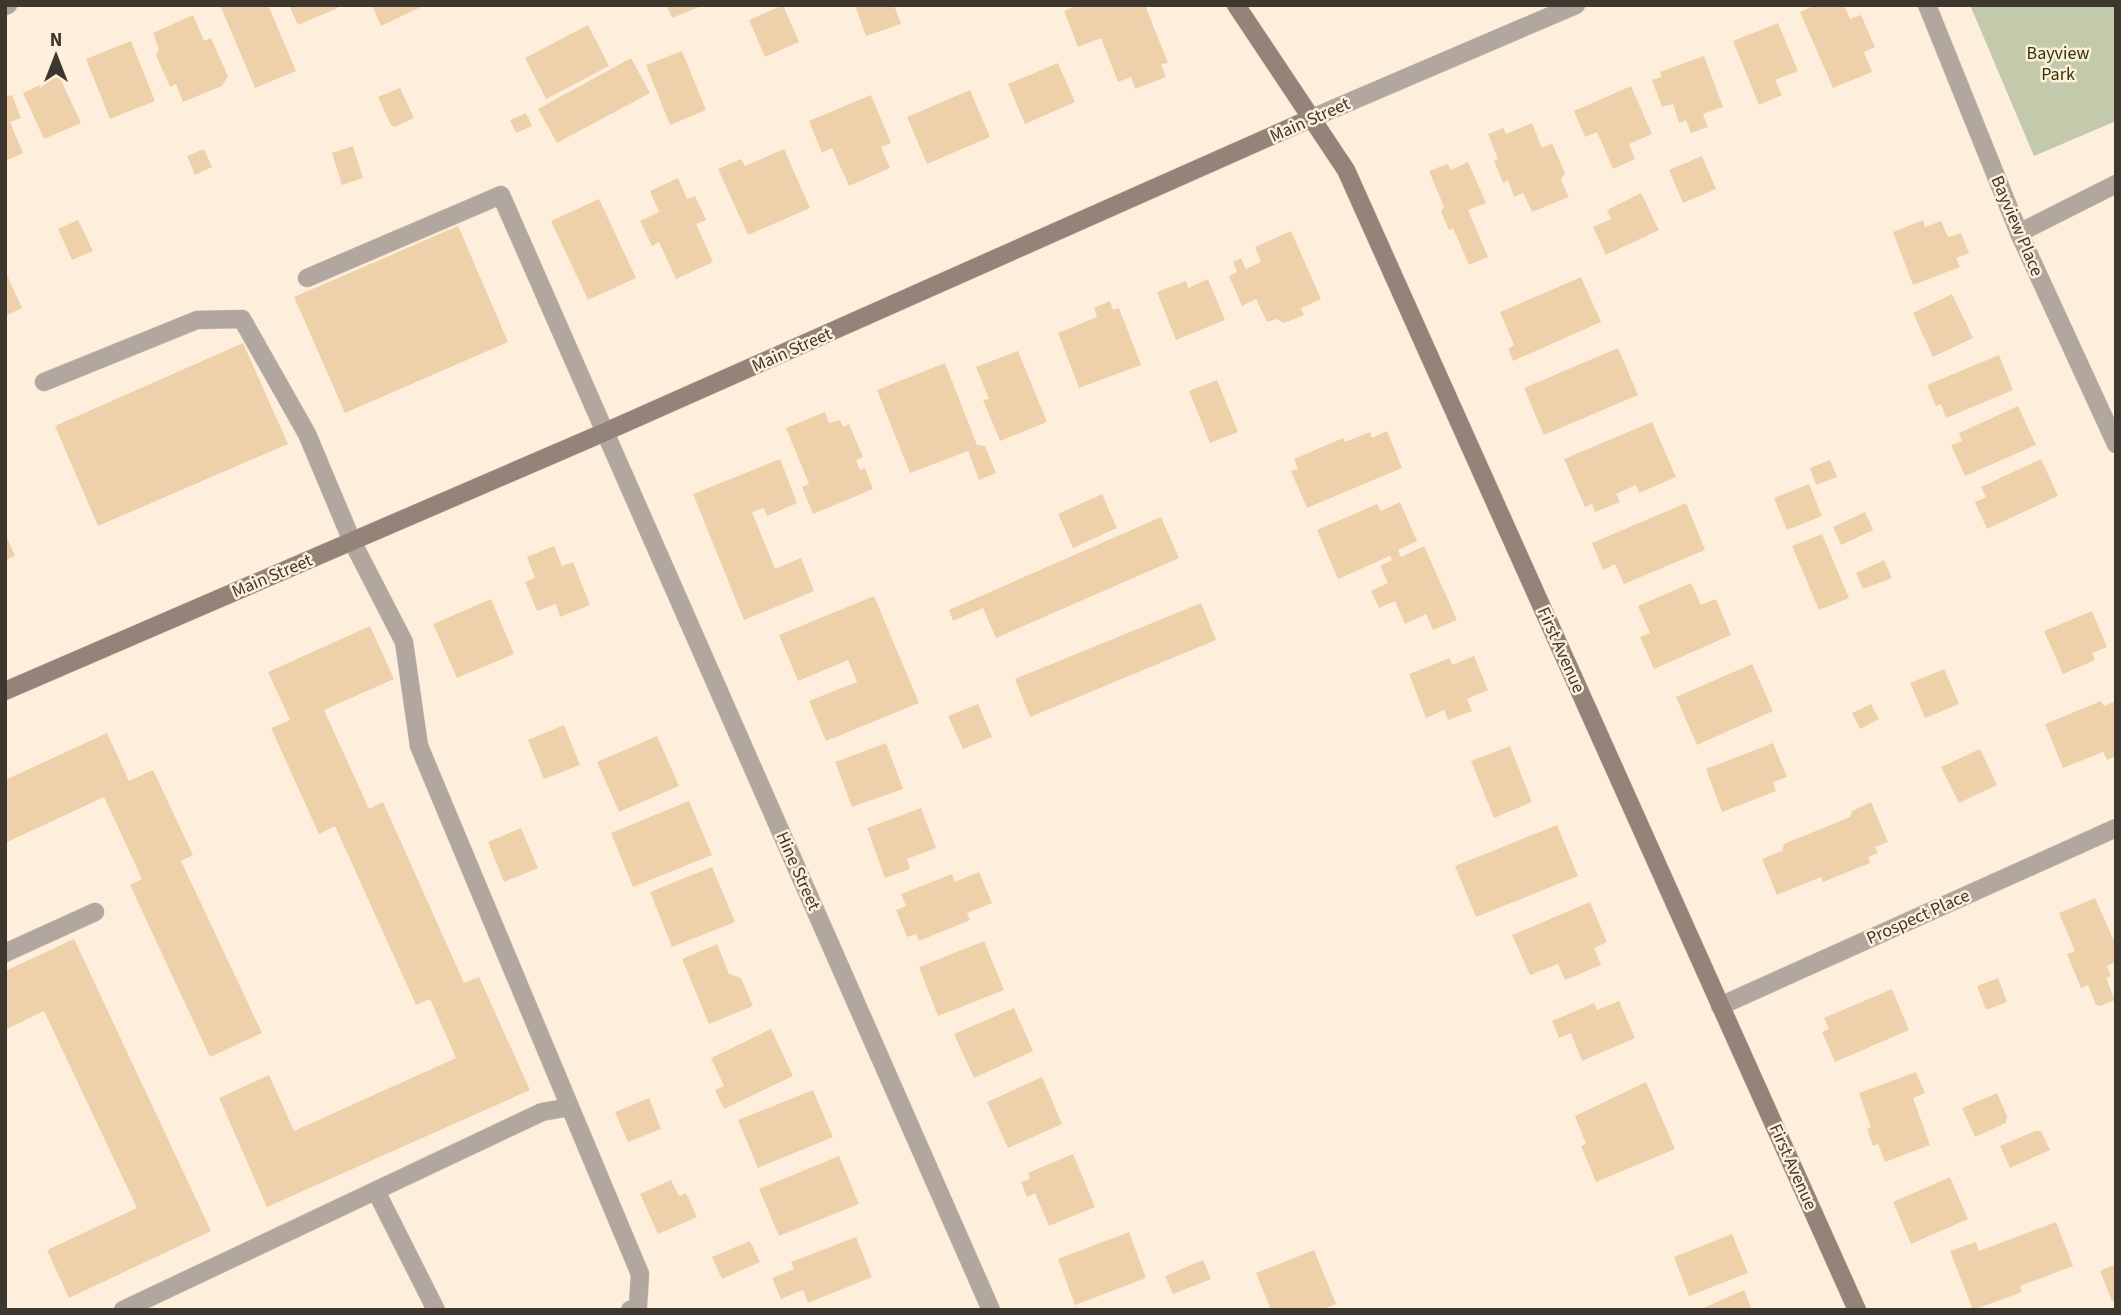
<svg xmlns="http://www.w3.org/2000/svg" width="2121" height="1315" font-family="'Source Sans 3',sans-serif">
	<rect width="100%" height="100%" fill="#fdefdc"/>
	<path fill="#c3c9ab" d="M 1970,5 L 2116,5 L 2116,121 L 2034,156 Z"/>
	<path fill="#eed1aa" d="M 220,5 L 268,5 L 296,71 L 255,88 Z
		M 289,5 L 337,5 L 338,8 L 298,25 Z
		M 372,5 L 425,5 L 381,26 Z
		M 666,5 L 704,5 L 672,18 Z
		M 783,5 L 799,42 L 765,57 L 749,20 Z
		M 855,5 L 894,5 L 901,24 L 866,36 Z
		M 1078,5 L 1145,5 L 1168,63 L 1161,64 L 1166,77 L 1135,89 L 1131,77 L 1118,82 L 1101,38 L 1078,47 L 1064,11 Z
		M 1815,5 L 1844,5 L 1850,19 L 1861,15 L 1875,47 L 1864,52 L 1872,72 L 1833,88 L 1800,12 Z
		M 193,15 L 204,41 L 211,38 L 228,76 L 222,86 L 183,102 L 176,84 L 170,87 L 156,55 L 159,49 L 153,33 Z
		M 1778,23 L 1798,71 L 1775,80 L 1782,95 L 1759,105 L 1733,41 Z
		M 588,25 L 609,66 L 546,99 L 525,58 Z
		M 131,41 L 155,101 L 110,119 L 86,59 Z
		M 682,51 L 706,110 L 670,125 L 646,65 Z
		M 1704,56 L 1723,107 L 1703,114 L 1708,127 L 1691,133 L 1686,120 L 1679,123 L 1673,104 L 1662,107 L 1652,80 L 1662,77 L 1660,72 Z
		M 631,58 L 650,93 L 557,143 L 538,109 Z
		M 1058,63 L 1075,102 L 1025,124 L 1008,84 Z
		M 59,76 L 81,123 L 44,139 L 23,93 Z
		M 1631,86 L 1652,134 L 1629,144 L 1635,159 L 1613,169 L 1597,132 L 1585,137 L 1574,111 Z
		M 400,88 L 414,118 L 395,127 L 391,125 L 378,97 Z
		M 970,90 L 990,137 L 927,164 L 907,117 Z
		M 12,95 L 21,118 L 10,122 L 23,153 L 5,161 L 5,97 Z
		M 871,95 L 891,143 L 881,147 L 890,168 L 849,186 L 832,148 L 822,153 L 809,121 Z
		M 526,113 L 532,126 L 516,133 L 510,120 Z
		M 1532,123 L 1542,148 L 1552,143 L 1565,173 L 1561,180 L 1569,197 L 1532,212 L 1523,193 L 1514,197 L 1508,180 L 1503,183 L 1494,161 L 1498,159 L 1488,134 L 1503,128 L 1506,134 Z
		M 353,146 L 363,178 L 342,185 L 332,153 Z
		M 204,149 L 212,167 L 195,175 L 187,156 Z
		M 784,149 L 810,208 L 748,235 L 718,169 L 741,159 L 745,166 Z
		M 1702,156 L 1716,189 L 1683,203 L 1669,170 Z
		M 1468,162 L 1486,203 L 1468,210 L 1488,257 L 1469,265 L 1453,228 L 1449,230 L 1441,212 L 1444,207 L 1429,171 L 1448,164 L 1451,170 Z
		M 678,178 L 687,199 L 695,196 L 706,220 L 696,224 L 713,262 L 676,279 L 659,242 L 652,246 L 640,221 L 659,212 L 650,191 Z
		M 1641,193 L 1659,230 L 1606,255 L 1593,227 L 1611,219 L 1607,210 Z
		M 599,199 L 636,278 L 588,300 L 551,221 Z
		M 78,220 L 93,251 L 72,260 L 58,229 Z
		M 1923,220 L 1925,227 L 1941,221 L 1948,237 L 1961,233 L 1969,253 L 1956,258 L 1960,267 L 1913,285 L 1893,232 Z
		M 458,226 L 508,342 L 345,413 L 294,297 Z
		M 1291,231 L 1321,299 L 1301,308 L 1304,315 L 1284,323 L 1276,319 L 1267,322 L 1256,299 L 1242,306 L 1229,276 L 1237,272 L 1233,262 L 1241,258 L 1246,269 L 1261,262 L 1255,247 Z
		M 5,271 L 22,308 L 5,316 Z
		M 1581,277 L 1601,322 L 1513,361 L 1508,349 L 1514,345 L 1500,312 Z
		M 1208,279 L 1225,320 L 1176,340 L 1157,292 L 1186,281 L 1188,288 Z
		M 1952,294 L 1973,338 L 1933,357 L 1913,313 Z
		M 1110,301 L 1113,310 L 1119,308 L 1141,365 L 1079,388 L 1058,333 L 1097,317 L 1094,308 Z
		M 243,343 L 288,444 L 98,526 L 55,426 Z
		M 1618,348 L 1638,395 L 1544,435 L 1524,388 Z
		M 1018,351 L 1047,422 L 1000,441 L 983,400 L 989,399 L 976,367 Z
		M 1999,355 L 2013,390 L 1946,418 L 1941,404 L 1936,406 L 1927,385 Z
		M 945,363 L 977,445 L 985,446 L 996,473 L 979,480 L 968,451 L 910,473 L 877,390 Z
		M 1217,380 L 1238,432 L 1210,443 L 1189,391 Z
		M 2018,406 L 2036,445 L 1965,476 L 1951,445 L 1962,441 L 1959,433 Z
		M 825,412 L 829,423 L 840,420 L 843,427 L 849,424 L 863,457 L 856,460 L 860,470 L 865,468 L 873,489 L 813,514 L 802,487 L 809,484 L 786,428 Z
		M 1652,422 L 1676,477 L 1639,493 L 1636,485 L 1616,494 L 1620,502 L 1595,512 L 1592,504 L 1585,507 L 1564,459 Z
		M 1387,431 L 1402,468 L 1307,508 L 1291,471 L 1298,469 L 1294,459 L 1343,438 L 1345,442 L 1370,432 L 1372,438 Z
		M 780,459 L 797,503 L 767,516 L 764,508 L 752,512 L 775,569 L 801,558 L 814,591 L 744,620 L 693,494 Z
		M 2041,459 L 2058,496 L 1987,529 L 1975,502 L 1986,497 L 1981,487 Z
		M 1830,460 L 1837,477 L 1816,485 L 1810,468 Z
		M 1809,484 L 1822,516 L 1787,530 L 1774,498 Z
		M 1102,494 L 1117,528 L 1073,548 L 1058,514 Z
		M 1400,502 L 1417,541 L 1398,550 L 1401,557 L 1424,546 L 1457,620 L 1433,630 L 1426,614 L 1405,624 L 1395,601 L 1379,608 L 1371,591 L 1388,583 L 1380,566 L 1392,560 L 1390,556 L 1338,579 L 1317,530 L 1377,504 L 1381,511 Z
		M 1686,503 L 1705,550 L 1624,584 L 1615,564 L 1603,570 L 1592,543 Z
		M 1865,512 L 1873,530 L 1841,545 L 1833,527 Z
		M 1161,517 L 1179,558 L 996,638 L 983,608 L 953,621 L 949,610 Z
		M 5,533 L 15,556 L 5,560 Z
		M 1822,534 L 1849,598 L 1819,610 L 1792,546 Z
		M 554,546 L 562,566 L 573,562 L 590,605 L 560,617 L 556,604 L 537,611 L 525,582 L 535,578 L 527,557 Z
		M 1884,560 L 1892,578 L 1863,589 L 1856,573 Z
		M 1691,583 L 1701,605 L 1716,599 L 1731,635 L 1654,669 L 1640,637 L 1650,633 L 1638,606 Z
		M 874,596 L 919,703 L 826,741 L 809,701 L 857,682 L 848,660 L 798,681 L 779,635 Z
		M 491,599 L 514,654 L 457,678 L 433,624 Z
		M 1201,603 L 1216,640 L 1030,717 L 1015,679 Z
		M 2092,611 L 2107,647 L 2092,653 L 2095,660 L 2063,674 L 2044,631 Z
		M 370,626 L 394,679 L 324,710 L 369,809 L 383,802 L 464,983 L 479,977 L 530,1090 L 267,1207 L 219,1098 L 269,1075 L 294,1131 L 456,1058 L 430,999 L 416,1005 L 335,826 L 319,834 L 271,728 L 290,720 L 268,672 Z
		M 1474,656 L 1488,690 L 1467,699 L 1472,711 L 1448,720 L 1444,710 L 1426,718 L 1409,674 L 1450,658 L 1452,665 Z
		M 1752,664 L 1773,711 L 1697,745 L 1676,697 Z
		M 1944,669 L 1959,704 L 1925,718 L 1910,683 Z
		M 2101,701 L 2104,706 L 2116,701 L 2116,756 L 2107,760 L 2103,752 L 2063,768 L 2045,724 Z
		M 978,704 L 992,737 L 963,749 L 948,716 Z
		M 1871,704 L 1879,719 L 1860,729 L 1852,713 Z
		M 564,725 L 580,765 L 544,779 L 528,740 Z
		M 107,733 L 129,781 L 153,770 L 193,855 L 181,861 L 262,1033 L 210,1057 L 130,885 L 142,879 L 104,797 L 5,843 L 5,780 Z
		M 657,736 L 679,786 L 619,812 L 597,762 Z
		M 886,743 L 903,789 L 852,807 L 835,762 Z
		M 1773,743 L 1787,777 L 1773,782 L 1776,791 L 1722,812 L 1706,769 Z
		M 1510,746 L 1532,802 L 1494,818 L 1471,761 Z
		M 1980,749 L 1997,785 L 1959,803 L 1941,767 Z
		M 689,801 L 712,855 L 633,887 L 611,833 Z
		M 1871,802 L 1888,842 L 1875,847 L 1878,853 L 1868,857 L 1870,863 L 1823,882 L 1821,877 L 1777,895 L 1762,859 L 1782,851 L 1784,844 L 1850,817 L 1852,811 Z
		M 921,808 L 936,848 L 907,859 L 910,869 L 885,878 L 867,828 Z
		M 1557,825 L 1578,876 L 1476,917 L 1455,866 Z
		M 521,828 L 538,868 L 504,882 L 488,842 Z
		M 712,867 L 735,922 L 672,947 L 650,892 Z
		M 979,872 L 992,903 L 967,913 L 970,920 L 919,941 L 916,934 L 907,937 L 896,910 L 906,906 L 901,894 L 952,874 L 955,882 Z
		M 2095,898 L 2116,945 L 2116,962 L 2107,966 L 2111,976 L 2106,978 L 2115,1000 L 2100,1006 L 2096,1005 L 2088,985 L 2081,988 L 2067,954 L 2075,951 L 2059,913 Z
		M 1590,902 L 1607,942 L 1594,948 L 1601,965 L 1565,980 L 1558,964 L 1530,975 L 1512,935 Z
		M 74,939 L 211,1231 L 69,1298 L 47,1250 L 137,1208 L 44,1011 L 5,1030 L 5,971 Z
		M 984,941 L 1004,990 L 938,1016 L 919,967 Z
		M 717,944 L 729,974 L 741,978 L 753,1006 L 709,1024 L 682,959 Z
		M 1998,978 L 2007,1002 L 1986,1010 L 1977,986 Z
		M 1892,989 L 1909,1030 L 1835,1062 L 1822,1032 L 1829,1029 L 1824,1018 Z
		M 1619,1001 L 1635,1038 L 1582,1061 L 1571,1033 L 1559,1038 L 1552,1021 L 1594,1003 L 1597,1010 Z
		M 1014,1008 L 1033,1051 L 974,1078 L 954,1034 Z
		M 771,1029 L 793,1076 L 724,1109 L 715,1090 L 724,1086 L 711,1058 Z
		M 1916,1072 L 1925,1093 L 1913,1098 L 1930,1145 L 1885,1162 L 1878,1144 L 1873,1146 L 1867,1129 L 1871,1127 L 1859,1093 Z
		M 1042,1077 L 1062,1124 L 1008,1148 L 987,1102 Z
		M 1646,1082 L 1675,1149 L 1596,1182 L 1581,1146 L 1586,1144 L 1575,1116 Z
		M 813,1090 L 833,1137 L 758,1168 L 738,1120 Z
		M 1997,1093 L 2007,1116 L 2006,1123 L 1975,1137 L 1962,1108 Z
		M 649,1098 L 661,1129 L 628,1142 L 615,1112 Z
		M 2035,1131 L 2041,1131 L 2050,1150 L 2010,1168 L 2000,1146 Z
		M 1073,1154 L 1095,1207 L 1049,1226 L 1035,1193 L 1027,1197 L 1021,1182 L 1030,1179 L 1028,1173 Z
		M 839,1156 L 859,1204 L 779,1236 L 759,1189 Z
		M 1950,1177 L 1968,1219 L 1911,1244 L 1893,1202 Z
		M 671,1180 L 679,1196 L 686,1193 L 697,1217 L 658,1234 L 640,1194 Z
		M 2056,1222 L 2073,1266 L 2020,1286 L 2022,1292 L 1973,1310 L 1950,1251 L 1976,1242 L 1979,1251 Z
		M 1129,1232 L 1146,1278 L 1075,1305 L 1058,1259 Z
		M 1732,1234 L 1748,1273 L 1689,1296 L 1674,1257 Z
		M 856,1237 L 872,1277 L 808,1303 L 803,1290 L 781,1299 L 772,1278 L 794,1269 L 791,1262 Z
		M 750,1241 L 760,1262 L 722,1279 L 712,1257 Z
		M 1314,1250 L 1336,1304 L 1321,1310 L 1271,1310 L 1256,1273 Z
		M 1203,1260 L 1211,1279 L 1173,1294 L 1165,1276 Z
		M 2116,1264 L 2116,1300 L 2112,1301 L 2100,1271 Z
		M 1744,1290 L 1752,1310 L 1699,1310 Z"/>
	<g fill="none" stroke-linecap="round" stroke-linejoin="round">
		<defs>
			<path id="lane" d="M 2019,233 L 2116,184
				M 307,278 L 501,195 L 605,432
				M 44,382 L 197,320 L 242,319 L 307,434 L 352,541 L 404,642 L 419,746 L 570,1107
				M 5,953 L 95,912
				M 376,1191 L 436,1310
				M 123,1310 L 542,1112 L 570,1107 L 640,1274 L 638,1306 L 630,1310"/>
			<path id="street" d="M 1927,5 L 2019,233 L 2116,444
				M 5,6 L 8,5
				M 1312,118 L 1576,5
				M 605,432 L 991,1310
				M 1720,1006 L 2116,828"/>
			<path id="secondary" d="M 1236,5 L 1346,170 L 1857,1310
				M 5,691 L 605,432 L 1312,118"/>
		</defs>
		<use href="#lane" stroke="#d7cab9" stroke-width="19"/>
		<use href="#street" stroke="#d7cab9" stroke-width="19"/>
		<use href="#secondary" stroke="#d7cab9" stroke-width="19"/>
		<use href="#lane" stroke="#b2a79f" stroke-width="18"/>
		<use href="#street" stroke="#b2a79f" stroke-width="18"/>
		<use href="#secondary" stroke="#938378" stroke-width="18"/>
	</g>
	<g text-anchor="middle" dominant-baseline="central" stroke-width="5" stroke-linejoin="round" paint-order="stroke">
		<g font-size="18" fill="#313700" stroke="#fdefdc">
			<text x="2058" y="53">Bayview<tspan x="2058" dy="21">Park</tspan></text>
		</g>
		<g font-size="18" fill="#3e372e" stroke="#fdefdc">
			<text transform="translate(1310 120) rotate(-24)">Main Street</text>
			<text transform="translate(2017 226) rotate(67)">Bayview Place</text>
			<text transform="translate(792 350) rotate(-24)">Main Street</text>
			<text transform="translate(272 576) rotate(-23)">Main Street</text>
			<text transform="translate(1561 650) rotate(66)">First Avenue</text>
			<text transform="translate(798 871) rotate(66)">Hine Street</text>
			<text transform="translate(1918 917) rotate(-24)">Prospect Place</text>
			<text transform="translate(1793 1167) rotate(66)">First Avenue</text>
		</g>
	</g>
	<rect width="2121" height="1315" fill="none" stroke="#3e372e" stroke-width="14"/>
	<g transform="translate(56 56)" stroke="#fdefdc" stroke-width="5" paint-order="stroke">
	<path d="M0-5L12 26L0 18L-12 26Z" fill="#3e372e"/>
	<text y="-10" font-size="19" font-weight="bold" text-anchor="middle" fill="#3e372e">N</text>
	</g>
</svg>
